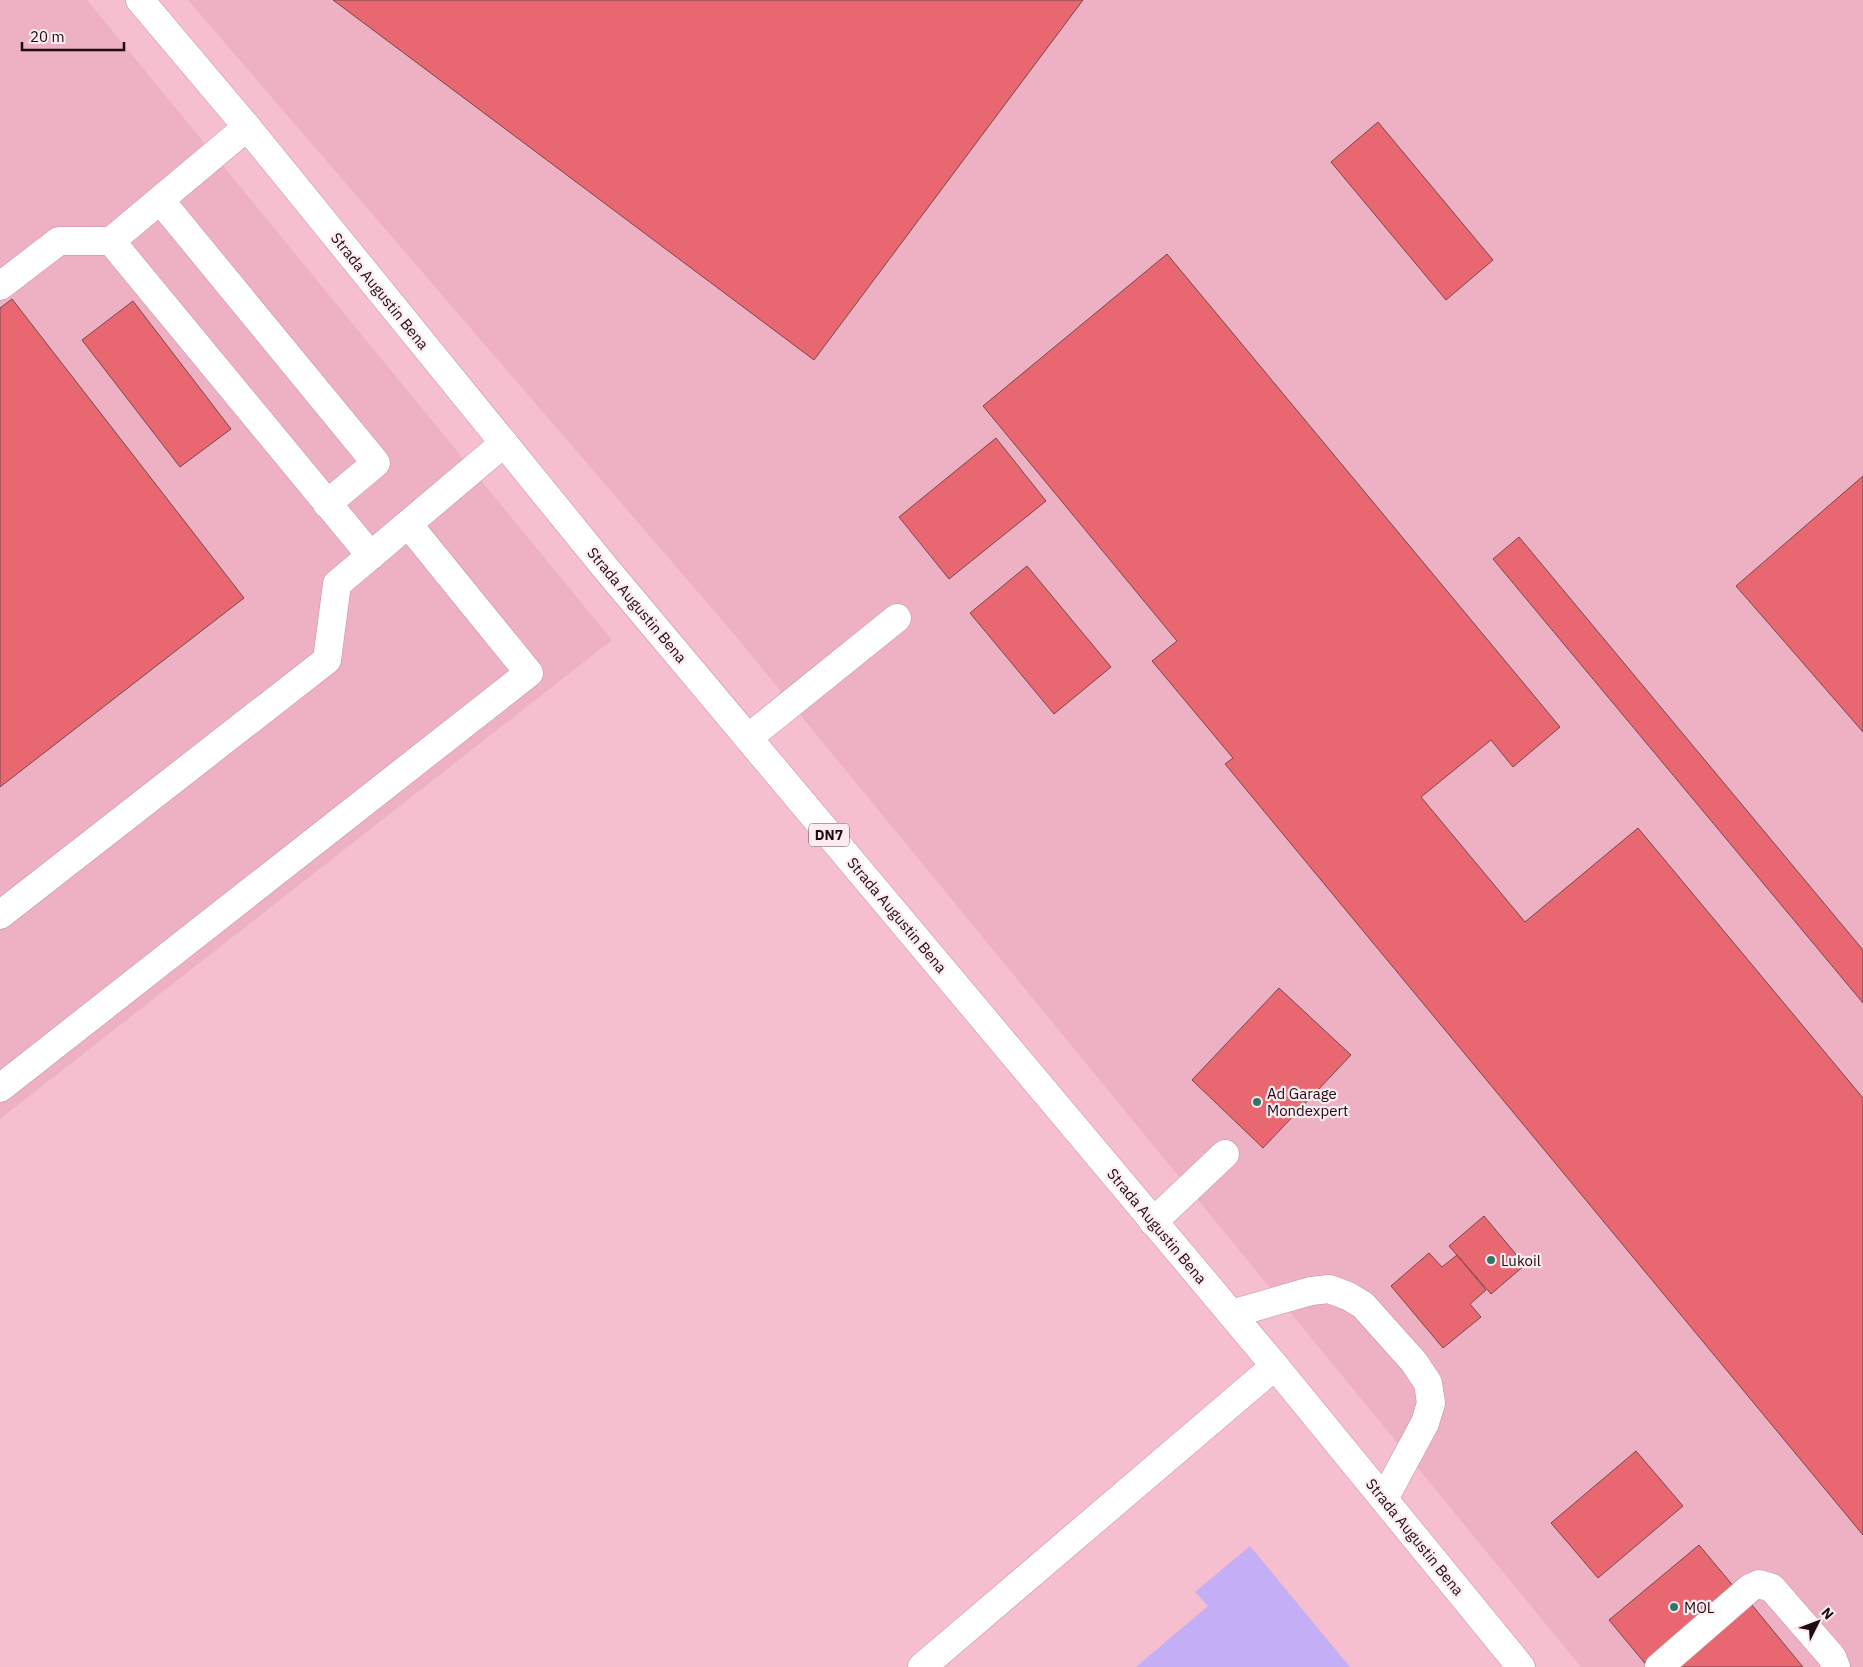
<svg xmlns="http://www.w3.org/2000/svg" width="1863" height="1667" font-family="'IBM Plex Sans',sans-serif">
	<rect width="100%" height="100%" fill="#f5bfcf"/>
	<path fill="#edb1c3" d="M 0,0 L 87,0 L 612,640 L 0,1119 Z
		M 188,0 L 1863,0 L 1863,1667 L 1581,1667 L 734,634 Z"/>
	<path fill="#c4aef5" d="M 1250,1546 L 1350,1667 L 1136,1667 L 1208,1606 L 1195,1592 Z"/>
	<path fill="#e96770" stroke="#774849" d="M 333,0 L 1083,0 L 814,360 Z
		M 1378,122 L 1493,260 L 1446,300 L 1331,162 Z
		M 1167,254 L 1560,727 L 1513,767 L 1491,740 L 1421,797 L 1525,922 L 1638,828 L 1863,1098 L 1863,1535 L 1225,764 L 1233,758 L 1152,661 L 1177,641 L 983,406 Z
		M 12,299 L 244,598 L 0,787 L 0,308 Z
		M 133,301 L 231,429 L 180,467 L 82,340 Z
		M 996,438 L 1046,501 L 949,579 L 899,517 Z
		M 1863,476 L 1863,732 L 1736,586 Z
		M 1519,537 L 1863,950 L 1863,1003 L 1493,559 Z
		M 1027,566 L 1111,667 L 1054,714 L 970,613 Z
		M 1279,988 L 1351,1055 L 1263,1148 L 1192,1080 Z
		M 1484,1216 L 1525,1265 L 1491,1294 L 1449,1246 Z
		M 1429,1253 L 1442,1267 L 1457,1255 L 1486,1290 L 1470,1304 L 1481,1317 L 1443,1348 L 1391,1286 Z
		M 1636,1451 L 1683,1506 L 1598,1578 L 1551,1523 Z
		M 1699,1545 L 1740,1594 L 1648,1667 L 1609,1620 Z
		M 1742,1593 L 1803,1667 L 1655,1667 Z"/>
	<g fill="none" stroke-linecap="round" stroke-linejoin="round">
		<defs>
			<path id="minor" d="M 160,200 L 376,463 L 327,504
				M 111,241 L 371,556
				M 0,286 L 59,241 L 111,241 L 247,127
				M 748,738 L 897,618
				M 0,915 L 327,660 L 337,584 L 504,443
				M 0,1088 L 529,673 L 408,524
				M 1153,1222 L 1225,1154
				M 1231,1314 L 1311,1291 L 1329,1289 L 1348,1296 L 1363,1305 L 1414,1362 L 1428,1383 L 1431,1403 L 1425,1423 L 1384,1499
				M 922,1667 L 1275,1366
				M 1659,1667 L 1750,1588 L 1759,1584 L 1772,1588 L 1832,1657 L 1836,1667"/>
			<path id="major" d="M 140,0 L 247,127 L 603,565 L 1275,1366 L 1521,1667"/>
		</defs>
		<use href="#minor" stroke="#c592a2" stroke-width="29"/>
		<use href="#major" stroke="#c592a2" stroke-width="29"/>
		<use href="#minor" stroke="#fff" stroke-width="28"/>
		<use href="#major" stroke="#fff" stroke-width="28"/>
	</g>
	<g fill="#317567" stroke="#fcebf0" stroke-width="2">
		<circle cx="1257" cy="1102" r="5"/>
		<circle cx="1491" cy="1260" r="5"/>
		<circle cx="1674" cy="1607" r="5"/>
	</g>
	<g text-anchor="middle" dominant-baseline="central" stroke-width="4.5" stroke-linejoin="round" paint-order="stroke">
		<rect fill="#fcebf0" stroke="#614f55" stroke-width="1" x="809" y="823.5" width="40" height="23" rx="4"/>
		<g font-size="14" font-weight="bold" fill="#1e0c12">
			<text x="829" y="835">DN7</text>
		</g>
		<g font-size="15" fill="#1e0c12" stroke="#fcebf0">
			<text transform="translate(380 291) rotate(51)">Strada Augustin Bena</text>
			<text transform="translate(637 605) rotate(50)">Strada Augustin Bena</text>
			<text transform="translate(897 915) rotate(50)">Strada Augustin Bena</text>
			<text transform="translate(1157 1226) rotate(50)">Strada Augustin Bena</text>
			<text transform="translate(1415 1537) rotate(51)">Strada Augustin Bena</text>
		</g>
		<g font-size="15" fill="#1e0c12" stroke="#fcebf0" text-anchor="start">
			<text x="1267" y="1093">Ad Garage<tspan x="1267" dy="17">Mondexpert</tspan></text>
			<text x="1501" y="1260">Lukoil</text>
			<text x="1684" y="1607">MOL</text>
		</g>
	</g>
	<g transform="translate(1818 1622) rotate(48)" stroke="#fcebf0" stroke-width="4" paint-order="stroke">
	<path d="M0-4L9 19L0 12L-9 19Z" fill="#1e0c12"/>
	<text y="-8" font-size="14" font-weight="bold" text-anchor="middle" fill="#1e0c12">N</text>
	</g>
	<path d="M22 42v8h102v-8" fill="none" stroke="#1e0c12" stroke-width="2.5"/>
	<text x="30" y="42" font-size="15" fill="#1e0c12" stroke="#fcebf0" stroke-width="4" paint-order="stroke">20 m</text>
</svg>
